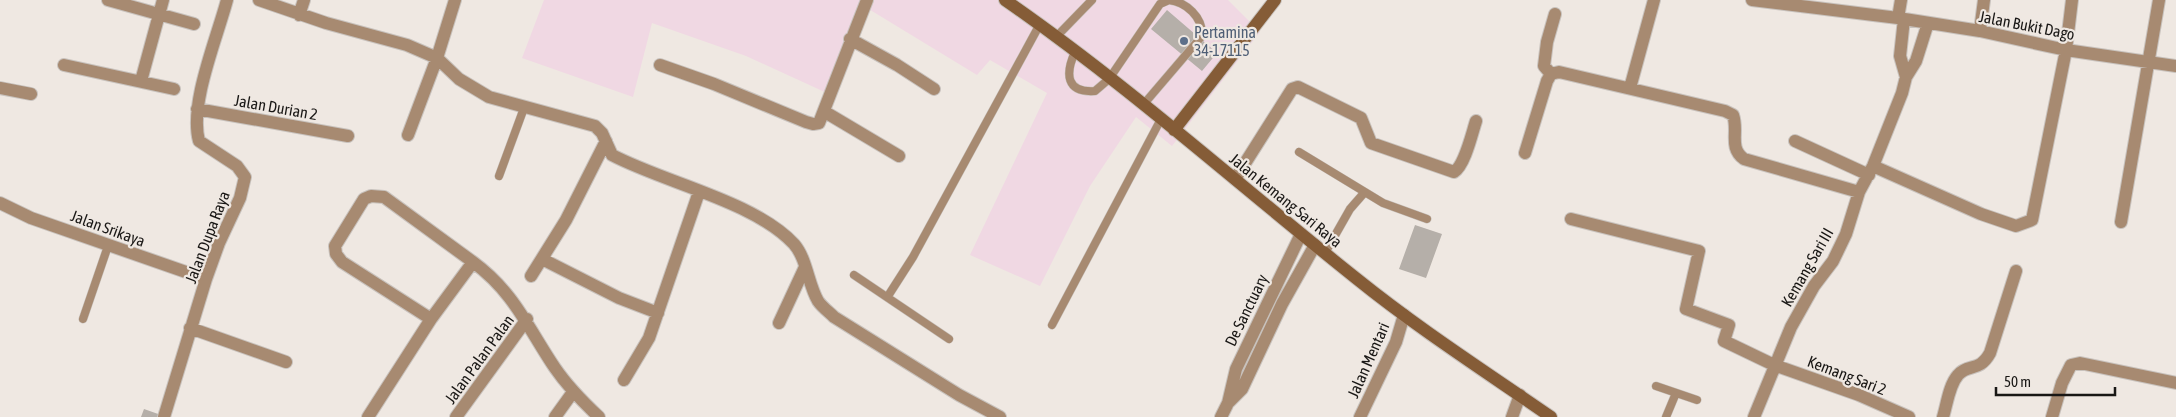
<svg xmlns="http://www.w3.org/2000/svg" width="2176" height="417" font-family="'Asap Condensed',sans-serif">
	<rect width="100%" height="100%" fill="#efe8e2"/>
	<path fill="#f0d8e3" d="M 544,0 L 1228,0 L 1260,32 L 1172,146 L 1136,117 L 1090,186 L 1040,286 L 970,255 L 1047,93 L 990,60 L 977,75 L 867,8 L 829,94 L 746,56 L 652,23 L 633,97 L 522,58 Z"/>
	<path fill="#b5afa9" d="M 1167,10 L 1217,53 L 1202,71 L 1151,29 Z
		M 1415,225 L 1442,234 L 1426,278 L 1399,269 Z
		M 144,409 L 161,415 L 161,417 L 141,417 Z"/>
	<g fill="none" stroke-linecap="round" stroke-linejoin="round">
		<defs>
			<path id="lane" d="M 1056,37 L 1092,0
				M 1075,52 C 1065,74 1066,93 1095,91 L 1109,79 L 1160,4 L 1169,0
				M 1143,105 L 1202,36 C 1203,17 1186,2 1169,0
				M 1299,152 L 1383,203 L 1427,219
				M 499,176 L 524,108
				M 1325,253 L 1350,209 L 1364,193
				M 854,275 L 949,339
				M 888,296 L 913,257 L 1040,24
				M 83,319 L 108,246
				M 1052,325 L 1161,119
				M 1656,386 L 1697,400
				M 1666,417 L 1676,393"/>
			<path id="street" d="M 108,0 L 194,24
				M 259,0 L 326,23 L 407,45 L 437,58 L 459,79 L 489,97 L 595,126 L 602,133 L 612,155 C 665,183 754,201 794,244 C 807,259 808,284 818,301 C 822,307 829,312 834,317 L 959,395 L 1000,417
				M 1752,0 L 1898,18 L 1980,31 L 2066,50 L 2176,66
				M 299,15 L 304,0
				M 1898,18 L 1901,0
				M 1904,19 L 1900,56 L 1906,77
				M 1980,31 L 1984,0
				M 850,39 L 897,65 L 934,89
				M 64,65 L 174,89
				M 660,65 L 714,84 L 806,122 L 813,124 L 819,123 L 867,0
				M 1551,74 L 1544,66 L 1547,42 L 1555,14
				M 141,81 L 163,0
				M 0,88 L 31,94
				M 1630,88 L 1654,0
				M 197,109 L 348,136
				M 825,112 L 899,156
				M 408,135 L 437,58 L 455,0
				M 1795,141 L 1869,175
				M 1525,153 L 1547,81 L 1551,74 L 1559,72 L 1725,111 L 1733,115 C 1739,132 1728,147 1744,159 L 1859,192
				M 1873,166 L 1981,214 L 2016,226 L 2032,220 L 2066,50 L 2072,0
				M 1235,179 L 1292,89 L 1298,87 L 1361,118 L 1371,143 L 1454,172 C 1465,165 1472,133 1476,121
				M 0,203 L 31,218 L 206,279
				M 1571,219 L 1699,251 L 1686,309 L 1729,325 L 1724,341 L 1774,365 L 1859,395 L 1909,417
				M 2121,222 L 2159,0
				M 542,259 L 619,298 L 658,313
				M 531,276 L 566,220 L 606,141
				M 431,319 L 342,262 L 336,254 L 335,246 L 364,199 L 371,196 L 384,197 L 473,262
				M 779,323 L 805,267
				M 190,328 L 286,362
				M 624,380 L 649,338 L 699,192
				M 1228,403 L 1242,389 L 1282,304 L 1315,245
				M 164,417 L 206,279 L 219,243 L 240,198 L 245,177 L 237,166 L 199,141 C 189,104 217,38 227,0
				M 368,417 L 431,319 L 473,262 C 514,292 528,328 555,368 C 568,387 583,402 599,417
				M 456,417 L 527,319
				M 555,417 L 573,392
				M 1221,417 L 1228,403 L 1236,369 L 1301,234
				M 1360,417 L 1396,342 L 1404,315
				M 1512,417 L 1520,395
				M 1754,417 L 1791,327 L 1814,286 L 1833,261 L 1846,234 L 1859,192 L 1873,166 L 1902,93 L 1906,77 L 1916,61 L 1928,23
				M 1943,417 C 1947,404 1949,385 1958,375 C 1968,363 1979,373 1990,353 L 2016,271
				M 2052,417 L 2062,383 L 2071,365 L 2080,363 L 2176,383"/>
			<path id="secondary" d="M 1005,0 C 1128,85 1240,186 1357,279 C 1419,329 1486,372 1551,417
				M 1174,130 L 1275,0"/>
		</defs>
		<use href="#lane" stroke="#c8c2bd" stroke-width="9"/>
		<use href="#street" stroke="#c8c2bd" stroke-width="14"/>
		<use href="#secondary" stroke="#c8c2bd" stroke-width="14"/>
		<use href="#lane" stroke="#a78a71" stroke-width="8"/>
		<use href="#street" stroke="#a78a71" stroke-width="12"/>
		<use href="#secondary" stroke="#855c37" stroke-width="12"/>
	</g>
	<circle fill="#5c6f8a" stroke="#efe8e2" stroke-width="2" cx="1184" cy="41" r="5"/>
	<g text-anchor="middle" dominant-baseline="central" stroke-width="4.5" stroke-linejoin="round" paint-order="stroke">
		<g font-size="16" fill="#191715" stroke="#efe8e2">
			<text transform="translate(2027 25) rotate(11)">Jalan Bukit Dago</text>
			<text transform="translate(276 107) rotate(10)">Jalan Durian 2</text>
			<text transform="translate(1286 200) rotate(39)">Jalan Kemang Sari Raya</text>
			<text transform="translate(108 228) rotate(20)">Jalan Srikaya</text>
			<text transform="translate(207 237) rotate(-69)">Jalan Dupa Raya</text>
			<text transform="translate(1807 267) rotate(-60)">Kemang Sari III</text>
			<text transform="translate(1246 310) rotate(-64)">De Sanctuary</text>
			<text transform="translate(479 359) rotate(-54)">Jalan Palan Palan</text>
			<text transform="translate(1368 360) rotate(-66)">Jalan Mentari</text>
			<text transform="translate(1847 375) rotate(21)">Kemang Sari 2</text>
		</g>
		<g font-size="16" fill="#4e5e75" stroke="#efe8e2" text-anchor="start">
			<text x="1194" y="32">Pertamina<tspan x="1194" dy="18">34-17115</tspan></text>
		</g>
	</g>
	<path d="M1996 387v8h119v-8" fill="none" stroke="#191715" stroke-width="2.5"/>
	<text x="2004" y="387" font-size="15" fill="#191715" stroke="#efe8e2" stroke-width="4" paint-order="stroke">50 m</text>
</svg>
